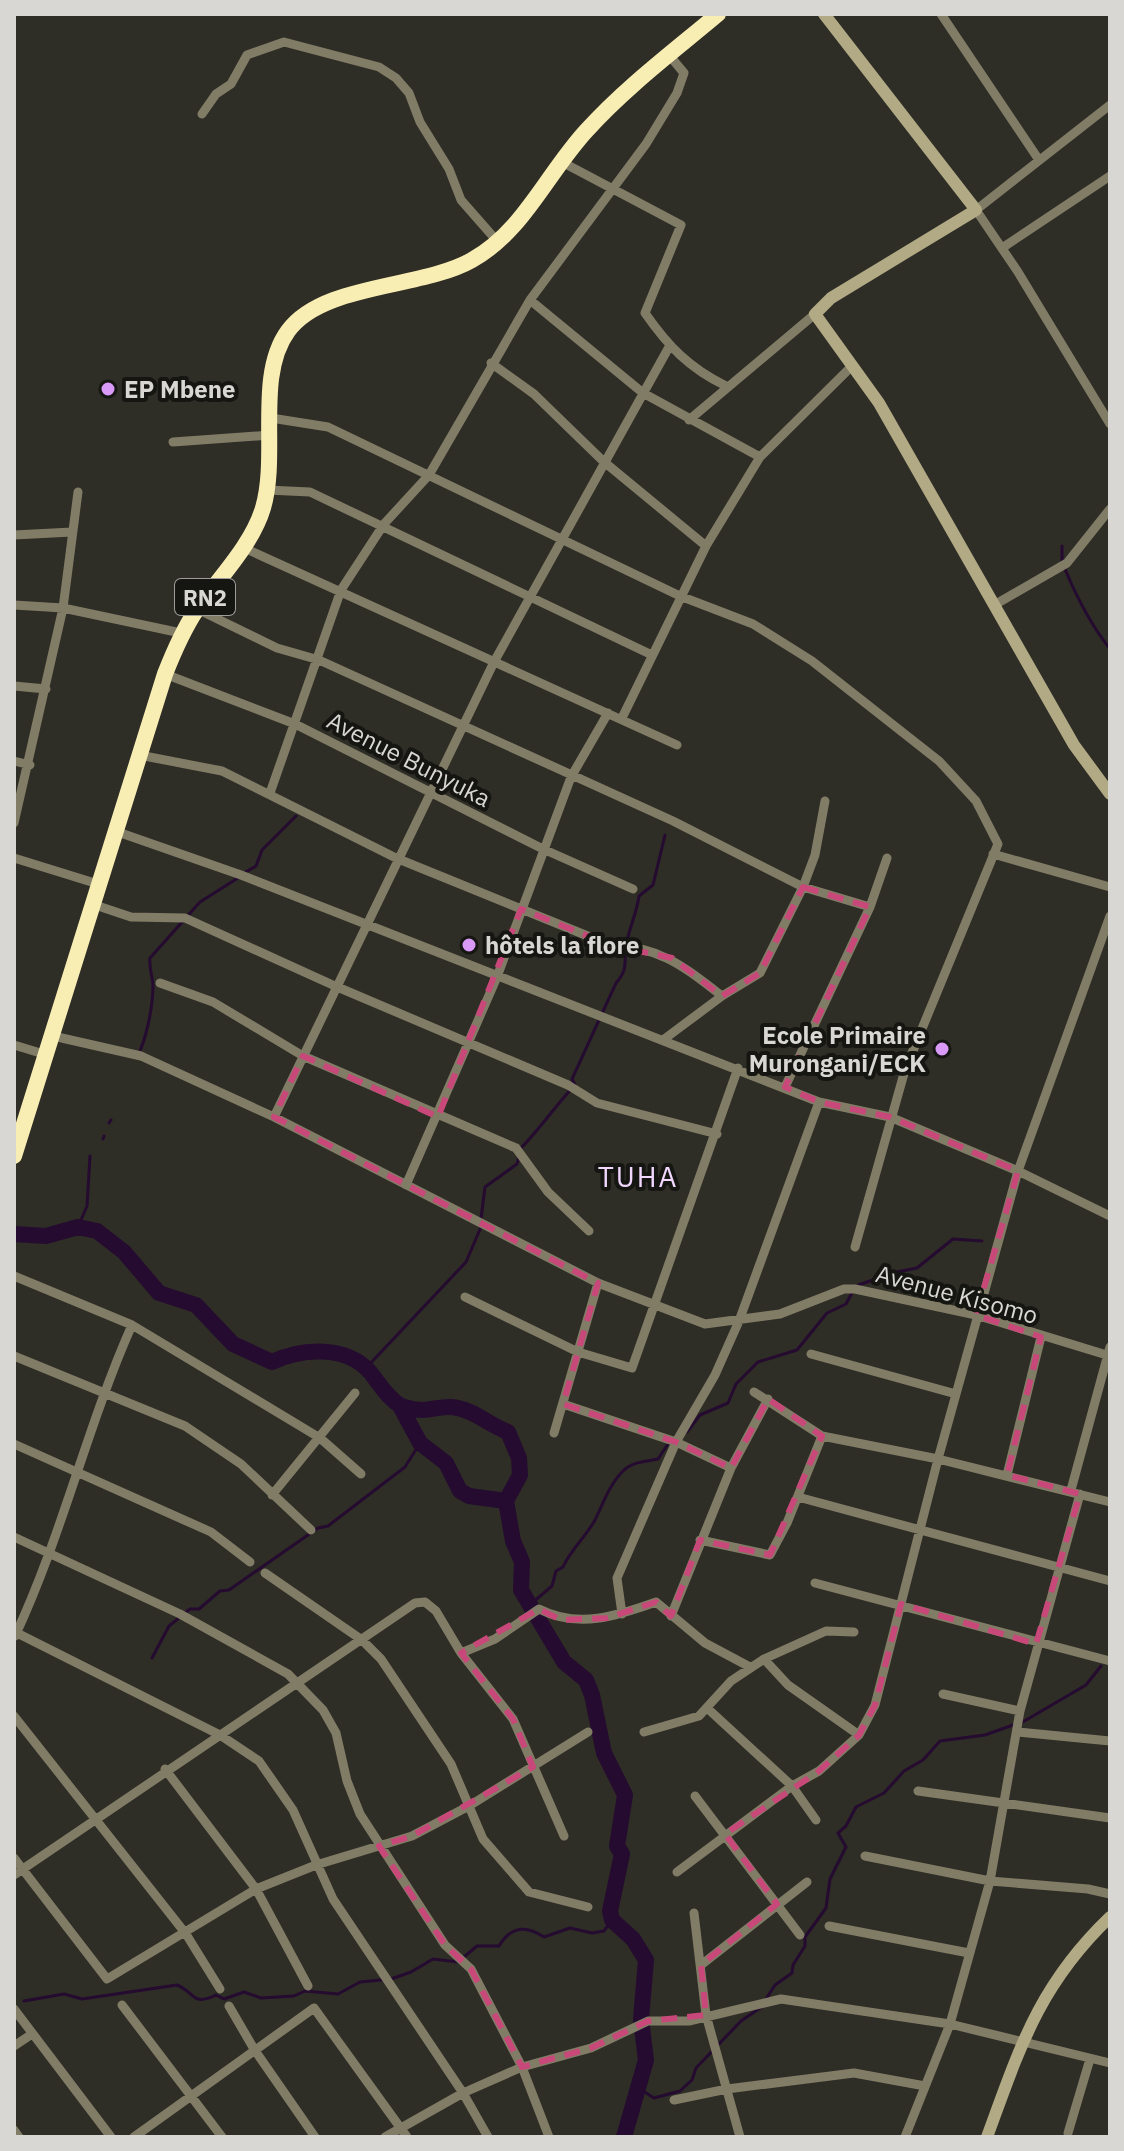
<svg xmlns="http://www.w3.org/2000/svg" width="1124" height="2151" font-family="'IBM Plex Sans',sans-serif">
	<rect width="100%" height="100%" fill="#2e2d26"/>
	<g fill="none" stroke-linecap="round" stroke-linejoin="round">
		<path stroke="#250b30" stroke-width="3" d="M 1062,562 L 1062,546
			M 1065,569 C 1077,598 1091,625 1110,649
			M 244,873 L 256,866 L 262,850 L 296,816
			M 140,1051 C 148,1031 153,1005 153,984 C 152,975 149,969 150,958 L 200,902 L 238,878
			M 109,1123 L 111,1120
			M 103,1139 L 104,1136
			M 520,1149 C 540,1129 555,1106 575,1085 L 572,1079 L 616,983 C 628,970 624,963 626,947 C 628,930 637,913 639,896 L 653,885 L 665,835
			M 481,1219 L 485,1187 L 517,1164 L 519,1157
			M 78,1227 L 87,1206 L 90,1156
			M 858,1285 L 873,1280 L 887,1282 L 897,1272 L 917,1268 L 953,1239 L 982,1241
			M 366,1368 L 466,1262 L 481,1227
			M 687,1432 L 700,1415 L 728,1403 L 736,1384 L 758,1362 L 797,1350 L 827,1313 L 846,1304 L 853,1291
			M 532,1603 L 552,1586 L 556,1571 L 563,1567 C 571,1549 585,1538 595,1520 C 603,1504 609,1485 623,1471 C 633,1461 646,1462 658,1459 L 670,1441
			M 152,1658 L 169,1626 L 190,1609 L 199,1609 L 220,1591 L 229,1590 L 318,1528 L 328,1526 L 405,1467 L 420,1443
			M 1021,1723 L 1086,1685 L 1101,1666
			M 766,1999 L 775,1985 L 792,1973 L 793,1965 L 805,1946 L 805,1937 L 826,1908 L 830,1879 L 846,1847 L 838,1833 L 846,1826 L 856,1807 L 884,1793 L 904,1771 L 923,1760 L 940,1741 L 985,1735 L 1013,1725
			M 24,2001 L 64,1994 L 82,1999 L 177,1985 C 195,1992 192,2007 216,1995 L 224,1999 L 244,1992 L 261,1998 L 294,1996 L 305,1991 L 338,1994 L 360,1982 L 391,1979 L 411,1972 L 433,1959 L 458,1962 L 477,1946 L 499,1946 C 511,1926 526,1925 544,1937 L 570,1928 L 592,1933 L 604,1931 L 612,1920
			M 640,2089 L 654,2098 L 680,2091 L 692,2080 L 696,2068 L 741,2021 L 763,2006"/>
		<path stroke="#250b30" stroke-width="16" d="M 14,1234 L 46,1236 L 78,1227 L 97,1231 L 124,1252 L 159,1293 L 196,1305 L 233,1344 L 272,1362 C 302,1348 346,1345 370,1372 C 379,1383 391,1403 404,1407 C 428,1414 434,1406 452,1407 C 473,1409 489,1425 508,1432 L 519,1458 L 520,1475 L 506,1501 L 513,1541 L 522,1562 L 521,1590 L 564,1662 L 586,1680 L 592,1695 L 604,1753 L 625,1795 L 617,1846 L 622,1854 L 610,1911 L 612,1920 L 633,1939 L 646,1960 L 641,2019 L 646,2060 L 624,2137
			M 400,1406 L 420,1443 L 446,1463 L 460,1491 L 469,1496 L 506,1501"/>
		<path stroke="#817c66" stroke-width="9" d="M 941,14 L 1039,160
			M 1110,105 L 976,210 L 1018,272 L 1110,424
			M 202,114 L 216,94 L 231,84 L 247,55 L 284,42 L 379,67 L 396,78 L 409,93 L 420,122 L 449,169 L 461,200 L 497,241
			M 560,161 L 681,225 L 645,313 C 668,346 689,368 726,386
			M 1002,248 L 1110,176
			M 530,300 L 643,393 L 760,457
			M 491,363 L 534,394 L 603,461 L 706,546
			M 271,418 L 328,427 L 680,596 L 753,624 L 812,661 L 939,761 L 976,801 L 998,844 L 905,1070 L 855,1247
			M 689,420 L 815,314
			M 173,442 L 271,435
			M 267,490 L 310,492 L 652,655
			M 14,535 L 72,532
			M 242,547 L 677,745
			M 996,604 L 1067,563 L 1110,509
			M 14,605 L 63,608 L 181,633
			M 197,609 L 277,648 L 319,660 L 673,821 L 803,887 L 870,907
			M 165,674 L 295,724 L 543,849 L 633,889
			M 14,686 L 46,689
			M 622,718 L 706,546 L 760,457 L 852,366
			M 139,755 L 222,771 L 396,858 L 610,945 C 661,947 683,966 722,996
			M 14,761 L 30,765
			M 270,793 L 341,590 L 384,524 L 429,475 L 530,300 L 646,144 L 677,93 L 684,73 L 669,55
			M 14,823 L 63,608 L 78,492
			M 115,831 L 241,875 L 819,1102 L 890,1117 L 1018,1171 L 1110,1216
			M 993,854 L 1110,887
			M 14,858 L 98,884
			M 92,904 L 131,917 L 185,918 L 335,986 L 568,1085 L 597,1103 L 717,1134
			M 160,983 L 213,1002 L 303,1056 L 516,1148 L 548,1192 L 589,1231
			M 53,1036 L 141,1056 L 274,1117 L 598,1283 L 705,1324 L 780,1314 L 844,1289 L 855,1289 L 976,1315 L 1110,1356
			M 663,1040 L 722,996 L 760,973 L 803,887 L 815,855 L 825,801
			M 14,1045 L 47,1055
			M 785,1087 L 870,907 L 887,858
			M 274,1117 L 494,662 L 669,347
			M 406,1185 L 497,977 L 571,777 L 608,713
			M 14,1276 L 132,1325 L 320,1438 L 361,1474
			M 465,1297 L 578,1352 L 632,1368 L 738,1068
			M 811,1354 L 956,1394
			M 14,1356 L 185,1426 L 241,1464 L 311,1530
			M 754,1392 L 822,1436 L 938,1459 L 1110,1502
			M 563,1404 L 676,1442 L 731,1468
			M 554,1433 L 598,1283
			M 14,1444 L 211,1532 L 250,1562
			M 1007,1475 L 1041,1337
			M 1071,1490 L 1110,1347
			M 272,1495 L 355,1393
			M 798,1497 L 1110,1581
			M 14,1537 L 180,1614 L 288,1674 L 323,1710 L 336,1733 L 347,1781 L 360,1814 L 445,1945 L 471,1969 L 522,2067 L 549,2137
			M 700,1540 L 770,1555 L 787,1523 L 822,1436
			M 265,1573 L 362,1640 L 381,1659 L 451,1764 L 483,1839 L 529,1892 L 588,1907
			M 815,1583 L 1110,1661
			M 622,1614 L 617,1578 L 676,1442 L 715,1375 L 739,1321 L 819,1102
			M 671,1616 L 731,1468 L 768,1399
			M 17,1633 L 220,1735 L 259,1761 L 293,1810 L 333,1899 L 463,2093 L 488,2137
			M 15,1636 C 62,1536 87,1426 132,1325
			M 461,1653 L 495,1639 L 539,1609 C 578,1629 617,1616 656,1602 L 705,1643 L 750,1667
			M 764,1659 L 788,1685 L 859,1735
			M 943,1694 L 1020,1711
			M 707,1708 L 792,1786 L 816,1820
			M 14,1716 L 186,1934 L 220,1989
			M 644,1732 L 699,1716 L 731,1681 L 764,1659 L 826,1631 L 854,1632
			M 1018,1732 L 1110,1741
			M 165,1769 L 256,1889 L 308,1986
			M 918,1791 L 1110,1818
			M 695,1796 L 800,1935
			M 865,1856 L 990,1881 L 1088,1889 L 1110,1894
			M 14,1858 L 107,1979 L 256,1889 L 316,1865 L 412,1836 L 469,1806 L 588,1732
			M 677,1872 L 792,1786 L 819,1771 L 859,1735 L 875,1705 L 938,1459 L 1018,1171 L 1110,916
			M 14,1875 L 415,1603 L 425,1602 L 436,1611 L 461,1653 L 513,1719 L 564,1836
			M 694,1913 L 706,2015 L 740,2137
			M 829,1926 L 969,1953
			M 701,1965 L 807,1882
			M 122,2005 L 222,2137
			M 229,2006 L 254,2049 L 315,2137
			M 14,2009 L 111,2137
			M 14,2046 L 32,2034
			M 674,2100 L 727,2089 L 854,2073 L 925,2086
			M 14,2130 L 19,2137
			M 1068,2133 L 1090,2059
			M 134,2137 L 314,2008 L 407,2137
			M 385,2137 L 463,2093 L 522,2067 L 591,2048 L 648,2021 L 689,2021 L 781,1999 L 950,2024 L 1110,2063
			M 905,2137 L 950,2024 L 990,1881 L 1020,1711 L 1080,1494"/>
		<path stroke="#b1aa85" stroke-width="12" d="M 824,14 L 976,210 L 831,298 L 815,314 L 879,403 L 1074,745 L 1110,794
			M 987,2137 C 1020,2047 1039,1985 1110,1917"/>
		<path stroke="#f8edb3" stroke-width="16" d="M 14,1156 L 165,674 C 174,651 183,630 197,609 C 219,578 252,545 263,508 C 279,454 255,376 288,331 C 323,283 421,289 472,260 C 524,231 547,173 587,130 C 626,87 674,51 718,14"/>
	</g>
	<path fill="none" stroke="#c84879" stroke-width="6" stroke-dasharray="16 10" stroke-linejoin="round" d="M 803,887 L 870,907 L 785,1087 L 819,1102 L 890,1117 L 1018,1171 L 976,1315 L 1041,1337 L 1007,1475 L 1080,1494 L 1036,1644 L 901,1604 L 875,1705 L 859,1735 L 819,1771 L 725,1834 L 777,1904 L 701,1965 L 706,2015 L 648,2021 L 591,2048 L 522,2067 L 471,1969 L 445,1945 L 379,1846 L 412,1836 L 533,1767 L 513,1719 L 461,1653 L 539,1609 L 561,1620 L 607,1618 L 656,1602 L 671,1616 L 700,1540 L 770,1555 L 822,1436 L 768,1399 L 731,1468 L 676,1442 L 563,1404 L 598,1283 L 274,1117 L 303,1056 L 438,1117 L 521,909 L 610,945 L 672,958 L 722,996 L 760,973 Z"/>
	<g fill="#d99af7" stroke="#151512" stroke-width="3">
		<circle cx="108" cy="389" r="8"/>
		<circle cx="469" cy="945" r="8"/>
		<circle cx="942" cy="1049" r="8"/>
	</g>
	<g text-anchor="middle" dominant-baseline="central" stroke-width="8" stroke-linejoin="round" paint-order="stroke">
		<rect fill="#151512" stroke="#9e9d99" stroke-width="2" x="175" y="579" width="60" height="36" rx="6"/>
		<g font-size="22" font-weight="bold" fill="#d8d7d3">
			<text x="205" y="597">RN2</text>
		</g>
		<g font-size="24" font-weight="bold" fill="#d8d7d3" stroke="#151512" text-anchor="start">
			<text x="124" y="389">EP Mbene</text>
			<text x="485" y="945">hôtels la flore</text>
			<text x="926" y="1035" text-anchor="end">Ecole Primaire<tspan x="926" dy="28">Murongani/ECK</tspan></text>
		</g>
		<g font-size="24" fill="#d8d7d3" stroke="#151512">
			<text transform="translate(409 759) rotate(27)">Avenue Bunyuka</text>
			<text transform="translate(957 1294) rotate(15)">Avenue Kisomo</text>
		</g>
		<g font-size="28" letter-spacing="2" fill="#f1d7fe" stroke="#151512">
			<text x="638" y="1176">TUHA</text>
		</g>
	</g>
	<rect width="1124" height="2151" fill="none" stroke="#d8d7d3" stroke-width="32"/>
</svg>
